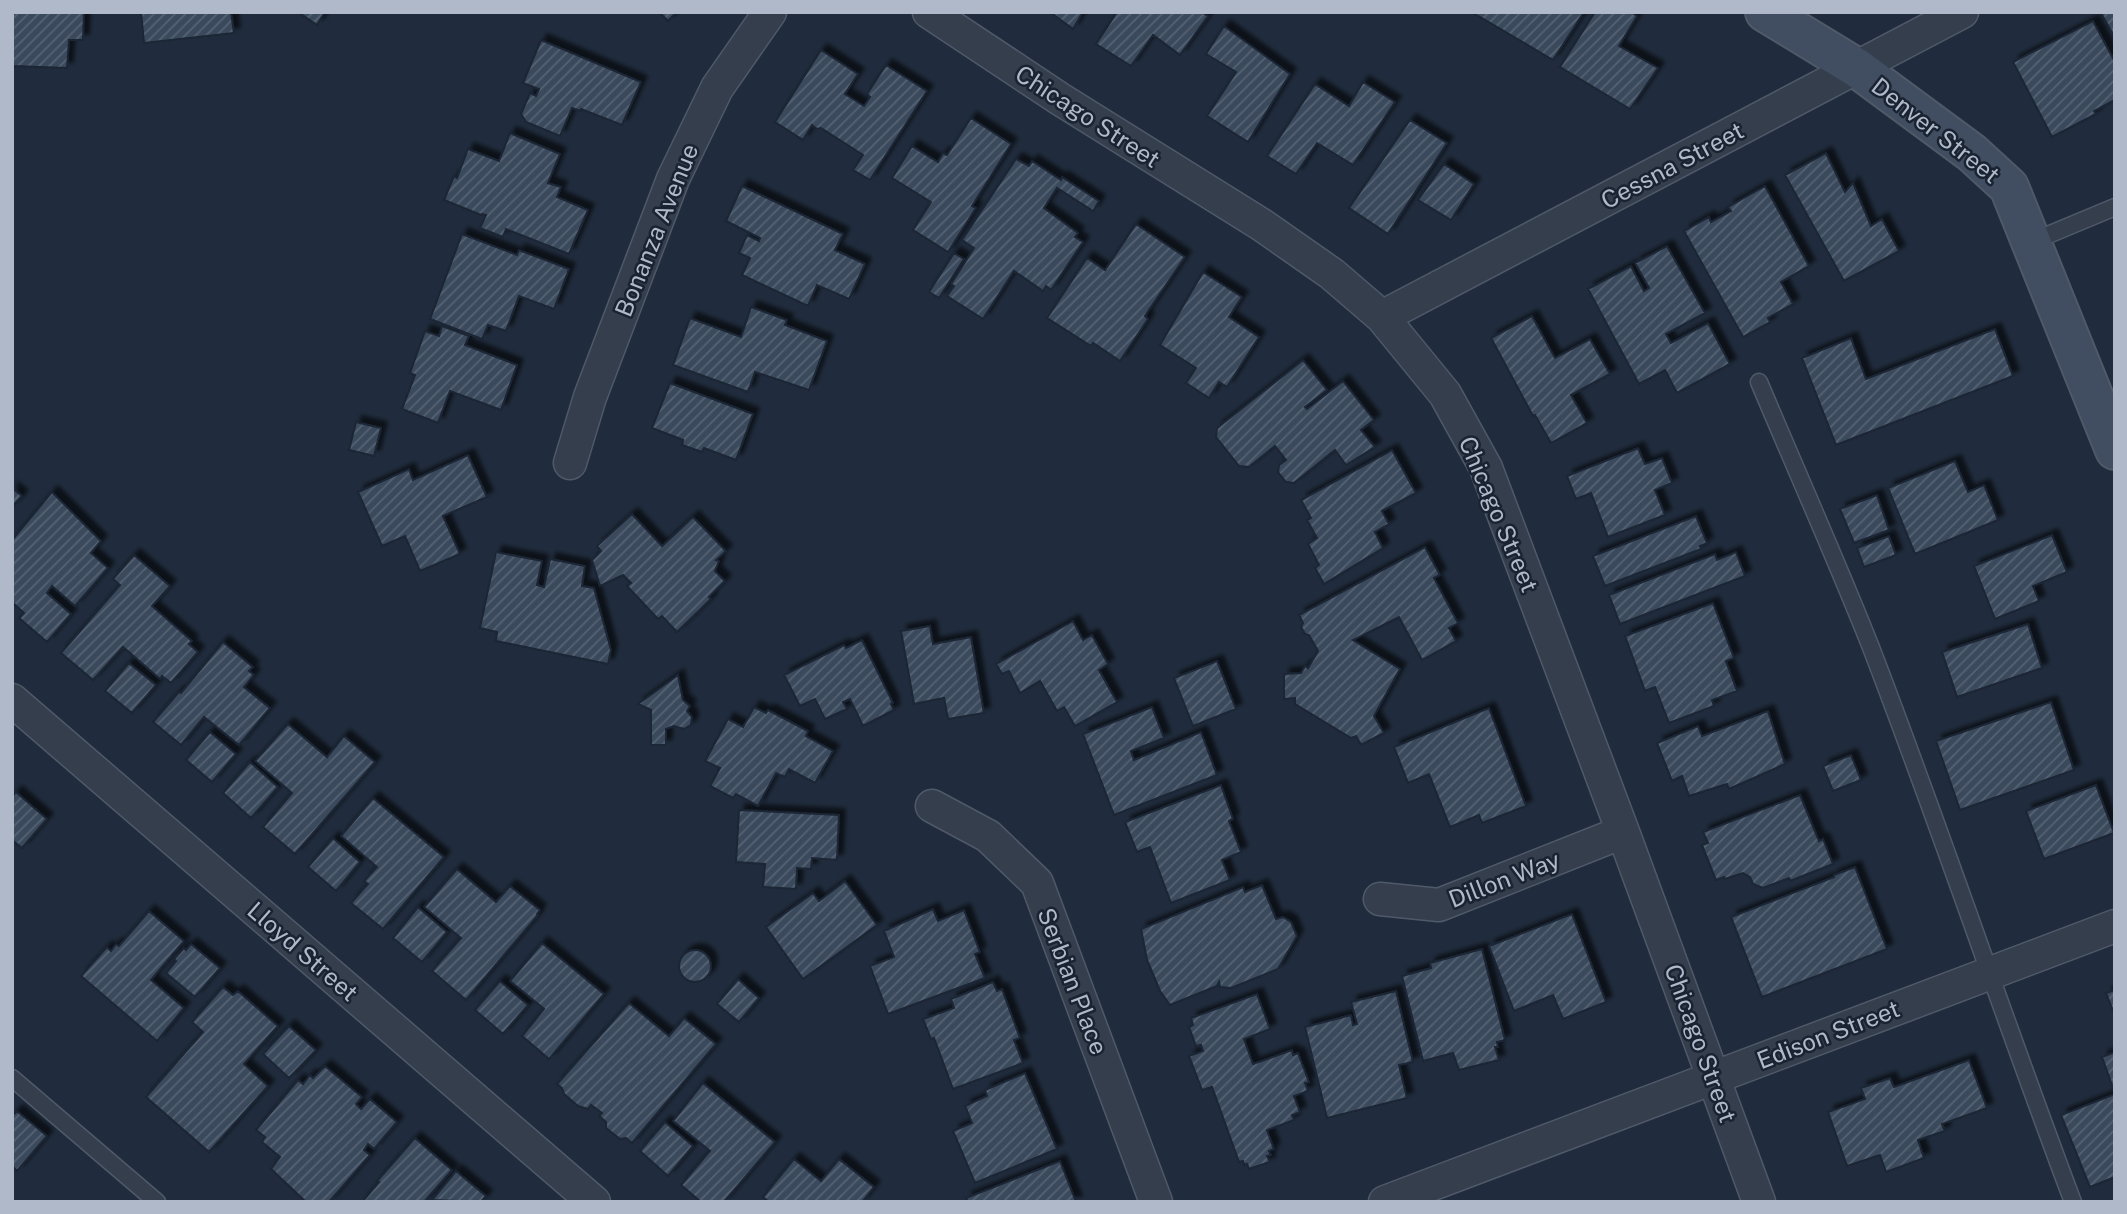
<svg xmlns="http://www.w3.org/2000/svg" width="2127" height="1214" font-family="'Public Sans',sans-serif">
	<defs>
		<pattern id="building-hatch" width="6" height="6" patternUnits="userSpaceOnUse" patternTransform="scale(1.75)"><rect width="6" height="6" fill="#3b4a5d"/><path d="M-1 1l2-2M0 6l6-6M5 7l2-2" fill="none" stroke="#556273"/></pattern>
		<filter id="shadow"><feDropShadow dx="6" dy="-6" stdDeviation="2" flood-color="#0009"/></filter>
	</defs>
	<rect width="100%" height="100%" fill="#202c3d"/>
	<path fill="url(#building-hatch)" stroke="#1b2534" stroke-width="2" filter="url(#shadow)" d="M 12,12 L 84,12 L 83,40 L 69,40 L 67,68 L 12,66 Z
		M 141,12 L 231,12 L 234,33 L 144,43 Z
		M 298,12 L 325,12 L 317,25 Z
		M 659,12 L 677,12 L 668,21 Z
		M 1050,12 L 1083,12 L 1073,29 Z
		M 1117,12 L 1201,12 L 1208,16 L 1180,55 L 1153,35 L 1131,66 L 1096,44 Z
		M 1476,12 L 1584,12 L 1553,60 L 1475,14 Z
		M 1595,12 L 1631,12 L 1637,16 L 1619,46 L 1658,68 L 1630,109 L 1560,67 Z
		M 2115,12 L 2115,38 L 2101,13 Z
		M 2093,21 L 2115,62 L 2115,100 L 2094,111 L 2096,114 L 2052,137 L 2013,62 Z
		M 1224,26 L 1290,74 L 1248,142 L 1207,116 L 1236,72 L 1206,54 Z
		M 541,40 L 641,82 L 622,125 L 581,109 L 581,111 L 572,108 L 560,136 L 526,122 L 521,114 L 530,93 L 536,96 L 539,89 L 523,83 Z
		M 821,50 L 858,74 L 845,94 L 864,106 L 870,97 L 867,94 L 886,65 L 927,91 L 870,180 L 853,170 L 863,155 L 821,128 L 817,129 L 812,125 L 803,140 L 775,122 Z
		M 1363,82 L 1395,102 L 1353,165 L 1317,143 L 1296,174 L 1267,156 L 1315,84 L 1349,106 Z
		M 971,118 L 1011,144 L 972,206 L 976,208 L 948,252 L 913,230 L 931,202 L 892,178 L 912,146 L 938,162 L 943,153 L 947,155 Z
		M 1410,120 L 1447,143 L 1388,234 L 1349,208 Z
		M 510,133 L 560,154 L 548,183 L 561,187 L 557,197 L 588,210 L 569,254 L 506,229 L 503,237 L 480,228 L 486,215 L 482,214 L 481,215 L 444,200 L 454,176 L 457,178 L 468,149 L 499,161 Z
		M 1826,153 L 1845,192 L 1853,183 L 1871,226 L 1882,219 L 1899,251 L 1844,281 L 1785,175 Z
		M 1016,159 L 1029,166 L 1032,161 L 1061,180 L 1062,177 L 1099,201 L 1093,211 L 1057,188 L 1044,208 L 1078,233 L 1075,237 L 1083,242 L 1051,290 L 1046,286 L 1043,291 L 1014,271 L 983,319 L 947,296 L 954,286 L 951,284 L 974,248 L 962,240 Z
		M 1444,164 L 1474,184 L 1451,220 L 1418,200 Z
		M 742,186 L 843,234 L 835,250 L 865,264 L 849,299 L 817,285 L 808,306 L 742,275 L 750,258 L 739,253 L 747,235 L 759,241 L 760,238 L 726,221 Z
		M 1765,186 L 1809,266 L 1781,282 L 1793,304 L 1768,318 L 1770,322 L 1743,337 L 1684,231 L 1709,217 L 1711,222 L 1731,211 L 1728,207 Z
		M 1136,224 L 1185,257 L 1145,316 L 1148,319 L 1120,361 L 1093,343 L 1091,346 L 1047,318 L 1087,258 L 1105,270 Z
		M 462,234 L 517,255 L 519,250 L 569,269 L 554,309 L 519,296 L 506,331 L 488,325 L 482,339 L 430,319 Z
		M 1667,246 L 1705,313 L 1666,334 L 1671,343 L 1708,323 L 1730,364 L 1677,393 L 1665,370 L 1639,384 L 1588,289 L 1631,266 L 1644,291 L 1649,288 L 1635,263 Z
		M 954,253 L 964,259 L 939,298 L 929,292 Z
		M 1203,272 L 1242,297 L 1229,317 L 1259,337 L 1227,387 L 1219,382 L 1209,398 L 1186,383 L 1196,368 L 1160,345 Z
		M 751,307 L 787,320 L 785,325 L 827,341 L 809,390 L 755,372 L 748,392 L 673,365 L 690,318 L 741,337 Z
		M 1532,316 L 1555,358 L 1590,339 L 1610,374 L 1571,395 L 1587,423 L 1551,443 L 1535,415 L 1533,416 L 1491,338 Z
		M 442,326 L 469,336 L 465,345 L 517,365 L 501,410 L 450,391 L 438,423 L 402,409 L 415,375 L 410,373 L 425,331 L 439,336 Z
		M 1995,329 L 2013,376 L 1836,445 L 1802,358 L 1851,338 L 1866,379 Z
		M 1303,360 L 1327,390 L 1305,407 L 1307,409 L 1343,381 L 1374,420 L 1361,430 L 1375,447 L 1346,465 L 1335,450 L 1294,483 L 1286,482 L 1278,472 L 1279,465 L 1286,460 L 1275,446 L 1249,467 L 1239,466 L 1216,437 L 1217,428 Z
		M 670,383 L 753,414 L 736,460 L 704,448 L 702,452 L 682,445 L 683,440 L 652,428 Z
		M 356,422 L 381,428 L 374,456 L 349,450 Z
		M 1638,448 L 1645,464 L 1662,458 L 1672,483 L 1655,490 L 1665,515 L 1608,537 L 1591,493 L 1576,499 L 1567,476 Z
		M 1392,450 L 1416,493 L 1382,511 L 1389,524 L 1375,532 L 1383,548 L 1324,584 L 1315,568 L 1319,565 L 1308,544 L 1317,538 L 1307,520 L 1311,518 L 1301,500 Z
		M 468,455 L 487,497 L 443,516 L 460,554 L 420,571 L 405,536 L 382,546 L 358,492 L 409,469 L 413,480 Z
		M 1955,461 L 1968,492 L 1984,485 L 1998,520 L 1915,554 L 1888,488 Z
		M 12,488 L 22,496 L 12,507 Z
		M 52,492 L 101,541 L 91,553 L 108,568 L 75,606 L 52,586 L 47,593 L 71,614 L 47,642 L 19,618 L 24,613 L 14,604 L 12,606 L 12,540 Z
		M 1877,495 L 1889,530 L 1854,543 L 1840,509 Z
		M 632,514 L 662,546 L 693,517 L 726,551 L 716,560 L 719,561 L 715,571 L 725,581 L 709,597 L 711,599 L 677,632 L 662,616 L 658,619 L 627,586 L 631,583 L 623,575 L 600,586 L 592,560 L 601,551 L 597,546 Z
		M 1696,516 L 1707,543 L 1700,546 L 1701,549 L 1605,586 L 1593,556 Z
		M 2052,535 L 2067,572 L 2033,586 L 2039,601 L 1995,619 L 1974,566 Z
		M 1889,536 L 1896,555 L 1864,567 L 1857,548 Z
		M 1425,547 L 1440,575 L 1434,578 L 1458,623 L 1449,628 L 1456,641 L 1422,660 L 1399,617 L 1353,640 L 1400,669 L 1374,716 L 1384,733 L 1361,745 L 1356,736 L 1351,738 L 1295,704 L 1295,698 L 1284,699 L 1284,674 L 1301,673 L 1305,666 L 1308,668 L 1318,651 L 1309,635 L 1305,634 L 1301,627 L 1303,623 L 1299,615 Z
		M 496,552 L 542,561 L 537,585 L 544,587 L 550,559 L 585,566 L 582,586 L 594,588 L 611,650 L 608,664 L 496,641 L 497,632 L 480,628 Z
		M 1736,552 L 1745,576 L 1620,624 L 1609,595 L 1715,554 L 1717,560 Z
		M 134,555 L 170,586 L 152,606 L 192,641 L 189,644 L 198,652 L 171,683 L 162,676 L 160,679 L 123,647 L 93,680 L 61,653 L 120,585 L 113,579 Z
		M 1713,603 L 1734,658 L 1726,661 L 1737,691 L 1712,700 L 1714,706 L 1669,723 L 1655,687 L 1645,691 L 1625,636 Z
		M 1073,621 L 1083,640 L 1092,635 L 1108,664 L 1099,670 L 1117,702 L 1075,726 L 1064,707 L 1057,711 L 1040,681 L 1020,693 L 1009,671 L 1002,674 L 996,664 Z
		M 2028,624 L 2042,668 L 1957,697 L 1942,652 Z
		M 930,626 L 933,644 L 971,637 L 984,713 L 948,719 L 944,698 L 914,704 L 901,631 Z
		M 862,640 L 893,703 L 891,704 L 894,710 L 863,726 L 850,699 L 843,702 L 847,709 L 825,719 L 815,699 L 800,706 L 784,675 L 844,645 L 846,648 Z
		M 223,642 L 253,667 L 249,671 L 254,675 L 244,687 L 270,708 L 239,745 L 204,717 L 181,745 L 153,722 L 179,692 L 181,693 Z
		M 1217,661 L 1236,709 L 1193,726 L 1174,678 Z
		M 129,663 L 156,685 L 132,713 L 105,691 Z
		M 678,675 L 683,700 L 690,706 L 687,711 L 692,717 L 691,725 L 684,729 L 674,726 L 666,729 L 666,745 L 651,745 L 651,710 L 638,704 Z
		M 2051,702 L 2074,770 L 1960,810 L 1936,741 Z
		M 754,707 L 766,713 L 768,710 L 808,731 L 806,736 L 833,751 L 815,783 L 789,769 L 785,777 L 776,773 L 758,806 L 736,794 L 733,798 L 710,786 L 720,768 L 705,761 L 728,719 L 743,727 Z
		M 1152,707 L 1164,738 L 1131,751 L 1134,760 L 1201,732 L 1217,775 L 1114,815 L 1083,734 Z
		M 1489,708 L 1526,806 L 1482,823 L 1479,815 L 1450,827 L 1429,774 L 1408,783 L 1394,747 Z
		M 1768,711 L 1785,764 L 1729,789 L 1727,784 L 1689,796 L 1682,776 L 1672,781 L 1657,743 L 1698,726 L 1702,736 Z
		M 288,724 L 327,757 L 344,736 L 375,762 L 295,854 L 263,827 L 292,793 L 255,761 Z
		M 210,732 L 236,754 L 212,782 L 186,760 Z
		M 1851,755 L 1861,780 L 1833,791 L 1823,766 Z
		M 250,762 L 278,787 L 251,818 L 223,793 Z
		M 1221,785 L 1233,819 L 1229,821 L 1241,852 L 1222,860 L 1230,880 L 1171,903 L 1150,847 L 1137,852 L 1125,822 Z
		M 2096,785 L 2114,833 L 2044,859 L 2026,811 Z
		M 16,792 L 47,819 L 22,848 L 12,840 L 12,797 Z
		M 1800,795 L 1819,841 L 1823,839 L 1833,864 L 1790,881 L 1789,878 L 1763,888 L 1753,884 L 1750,877 L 1743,873 L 1725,879 L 1724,877 L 1716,880 L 1702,845 L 1708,843 L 1703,832 Z
		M 373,798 L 444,857 L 383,929 L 351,903 L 368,884 L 364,881 L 377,867 L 341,836 Z
		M 739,810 L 839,815 L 837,860 L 812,858 L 811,869 L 797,868 L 796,889 L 763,887 L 765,864 L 736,862 Z
		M 333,838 L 360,862 L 336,891 L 308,867 Z
		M 1855,867 L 1887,949 L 1762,997 L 1731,917 L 1834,877 L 1834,875 Z
		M 457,869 L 496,902 L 510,886 L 540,910 L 537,914 L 538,915 L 466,1000 L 432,971 L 461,938 L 424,907 Z
		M 845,881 L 877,925 L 803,979 L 766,927 L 813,893 L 819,901 Z
		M 1262,885 L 1276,919 L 1283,917 L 1291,922 L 1297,936 L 1278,969 L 1231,988 L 1220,987 L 1219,982 L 1217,986 L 1170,1005 L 1160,991 L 1147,960 L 1141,929 L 1243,887 L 1245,892 Z
		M 418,907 L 447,932 L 422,962 L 393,938 Z
		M 933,909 L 938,921 L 964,910 L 980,952 L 975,954 L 985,978 L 888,1014 L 870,966 L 894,957 L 884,931 Z
		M 149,911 L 184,941 L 151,980 L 184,1008 L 157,1041 L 81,976 L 107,947 L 111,951 L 116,944 L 119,946 Z
		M 1572,914 L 1606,1002 L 1563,1019 L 1553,995 L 1514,1011 L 1489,946 Z
		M 542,943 L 604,994 L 549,1059 L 522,1036 L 544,1009 L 510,981 Z
		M 191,944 L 220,968 L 195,997 L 166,973 L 176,961 L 174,959 L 184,948 L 186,950 Z
		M 1482,949 L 1505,1040 L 1497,1042 L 1498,1047 L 1495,1047 L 1499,1060 L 1459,1070 L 1453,1053 L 1423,1061 L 1402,976 L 1431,968 L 1430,963 Z
		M679 966a16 16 0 1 1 32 0a16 16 0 1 1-32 0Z
		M 738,979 L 759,998 L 739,1022 L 717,1004 Z
		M 500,981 L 528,1005 L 503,1034 L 475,1010 Z
		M 993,982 L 997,991 L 1002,989 L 1020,1038 L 1014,1040 L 1023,1063 L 953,1089 L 934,1038 L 931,1039 L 923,1019 L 954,1008 L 951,999 Z
		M 223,987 L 233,995 L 238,991 L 278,1026 L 244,1064 L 268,1086 L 209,1152 L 146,1097 L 203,1032 L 192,1022 Z
		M 2115,990 L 2115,1016 L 2106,993 Z
		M 1396,991 L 1413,1062 L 1399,1065 L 1407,1098 L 1327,1118 L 1305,1027 L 1351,1015 L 1353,1025 L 1357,1024 L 1351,1002 Z
		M 1257,994 L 1270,1029 L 1244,1039 L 1253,1064 L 1292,1050 L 1293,1055 L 1298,1053 L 1309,1082 L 1305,1083 L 1308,1091 L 1294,1096 L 1300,1112 L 1292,1115 L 1294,1120 L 1267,1130 L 1274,1149 L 1269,1151 L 1271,1155 L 1267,1156 L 1270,1162 L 1249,1169 L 1247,1164 L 1244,1165 L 1243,1161 L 1239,1162 L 1212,1087 L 1202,1090 L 1189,1056 L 1203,1051 L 1201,1045 L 1196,1046 L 1189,1027 L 1193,1025 L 1191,1018 Z
		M 629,1003 L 669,1036 L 684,1018 L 716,1044 L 632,1143 L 626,1138 L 620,1139 L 606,1128 L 606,1122 L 599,1116 L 602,1113 L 591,1105 L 588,1109 L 578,1106 L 564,1094 L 562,1088 L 557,1084 Z
		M 289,1026 L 316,1050 L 289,1078 L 263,1054 Z
		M 2115,1052 L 2115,1087 L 2113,1088 L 2102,1057 Z
		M 1969,1060 L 1987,1108 L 1942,1124 L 1945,1131 L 1918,1140 L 1924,1158 L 1886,1172 L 1880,1155 L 1847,1166 L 1828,1112 L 1865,1099 L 1861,1088 L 1890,1078 L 1894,1087 Z
		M 325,1066 L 362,1097 L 356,1104 L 361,1109 L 370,1099 L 397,1122 L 374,1149 L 368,1144 L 364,1150 L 370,1155 L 329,1202 L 306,1202 L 271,1169 L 280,1157 L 262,1142 L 265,1137 L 256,1130 L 298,1080 L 303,1084 L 310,1075 L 313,1078 Z
		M 1025,1073 L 1057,1149 L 975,1183 L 953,1131 L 972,1123 L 965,1106 L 987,1096 L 985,1090 Z
		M 703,1083 L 775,1142 L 724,1202 L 701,1202 L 681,1185 L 710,1151 L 673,1121 Z
		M 2115,1094 L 2115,1177 L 2090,1187 L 2061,1115 Z
		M 17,1111 L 47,1136 L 17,1171 L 12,1166 L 12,1116 Z
		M 665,1122 L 693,1146 L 668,1176 L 640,1151 Z
		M 415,1138 L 452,1170 L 424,1202 L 362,1202 L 379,1182 L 377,1181 Z
		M 794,1159 L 821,1181 L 839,1159 L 874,1187 L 862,1202 L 769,1202 L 763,1197 Z
		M 1060,1161 L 1076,1202 L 968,1202 L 966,1198 Z
		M 456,1171 L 486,1196 L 481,1202 L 432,1200 Z"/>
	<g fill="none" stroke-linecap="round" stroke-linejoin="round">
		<defs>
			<path id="lane" d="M 2031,242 L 2115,207
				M 1759,382 C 1796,470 1835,557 1870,645 C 1941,829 2003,1017 2073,1202
				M 12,1078 L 157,1202"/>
			<path id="street" d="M 929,12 L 1060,99 L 1262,225 L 1332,274 L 1382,317 L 1445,394 L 1486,468 L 1623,832 L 1759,1202
				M 1382,317 L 1962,12
				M 570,463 L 590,397 L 673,179 L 717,88 L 770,12
				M 12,700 L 594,1202
				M 932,806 L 988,836 L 1037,883 L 1156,1202
				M 1380,899 L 1439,905 L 1623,832
				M 1385,1202 L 2115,926"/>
			<path id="secondary" d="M 1765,12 L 1857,68 L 1972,153 L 2009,187 L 2115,450"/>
		</defs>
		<use href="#lane" stroke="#4f5968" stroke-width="19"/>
		<use href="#street" stroke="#4f5968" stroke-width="35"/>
		<use href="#secondary" stroke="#4f5968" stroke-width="42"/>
		<use href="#lane" stroke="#343e4d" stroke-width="16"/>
		<use href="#street" stroke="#343e4d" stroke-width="32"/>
		<use href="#secondary" stroke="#414d60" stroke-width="38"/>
	</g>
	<g text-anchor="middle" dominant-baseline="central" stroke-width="5" stroke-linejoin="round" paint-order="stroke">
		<g font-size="24" fill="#afb9c9" stroke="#192332">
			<text transform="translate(1088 116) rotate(33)">Chicago Street</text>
			<text transform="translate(1936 130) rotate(38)">Denver Street</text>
			<text transform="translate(1672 165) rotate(-28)">Cessna Street</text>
			<text transform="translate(656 230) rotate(-68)">Bonanza Avenue</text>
			<text transform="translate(1499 514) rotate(67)">Chicago Street</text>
			<text transform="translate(1504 879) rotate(-21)">Dillon Way</text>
			<text transform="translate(303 951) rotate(41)">Lloyd Street</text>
			<text transform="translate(1073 981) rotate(69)">Serbian Place</text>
			<text transform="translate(1828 1034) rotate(-21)">Edison Street</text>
			<text transform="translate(1701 1043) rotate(70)">Chicago Street</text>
		</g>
	</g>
	<rect width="2127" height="1214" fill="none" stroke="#afb9c9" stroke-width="28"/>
</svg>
